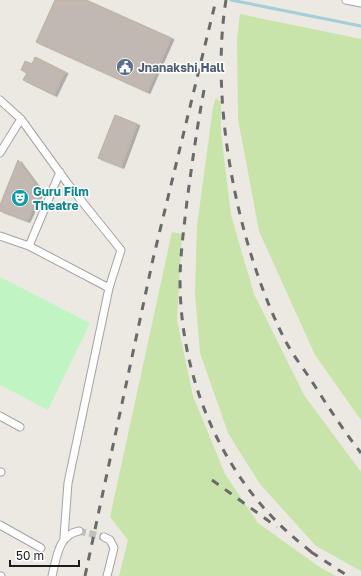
<svg xmlns="http://www.w3.org/2000/svg" width="361" height="576" font-family="'Golos Text',sans-serif">
	<defs>
		<filter id="shadow"><feDropShadow dx="3" dy="1.5" stdDeviation="0" flood-color="#0004"/></filter>
	</defs>
	<rect width="100%" height="100%" fill="#ece9e2"/>
	<path fill="#c8e4aa" d="M 240,14 L 361,39 L 361,420 L 315,355 L 259,231 L 238,119 L 237,40 Z
		M 216,98 L 221,102 L 221,133 L 231,215 L 254,294 L 304,395 L 361,472 L 361,571 L 316,546 L 260,484 L 228,433 L 200,353 L 195,293 L 197,226 L 213,107 Z
		M 172,232 L 182,234 L 177,320 L 193,396 L 225,474 L 258,523 L 321,568 L 336,576 L 119,576 L 128,540 L 110,517 Z"/>
	<path fill="#c0f5c3" d="M 0,277 L 90,323 L 48,410 L 0,385 Z"/>
	<g fill="none" stroke-linecap="round" stroke-linejoin="round">
		<path stroke="#a4ced8" stroke-width="3" d="M 231,0 L 361,26"/>
	</g>
	<path fill="#c1b8b1" stroke="#bdafa5" filter="url(#shadow)" d="M 55,0 L 86,0 L 171,38 L 147,92 L 36,42 Z
		M 35,57 L 65,72 L 54,95 L 23,80 L 27,73 L 21,70 L 25,61 L 32,64 Z
		M 115,115 L 137,124 L 121,167 L 98,158 Z
		M 18,160 L 41,191 L 27,221 L 0,211 L 0,205 Z"/>
	<g fill="none" stroke-linecap="round" stroke-linejoin="round">
		<path stroke="#c2c0ba" stroke-width="7" stroke-dasharray="7 3.5" stroke-linecap="butt" d="M 79,531 L 104,537"/>
		<defs>
			<path id="street" d="M 346,0 L 361,3
				M 0,100 L 21,119 L 68,184 L 121,250 L 109,288 L 29,246 L 0,236
				M 0,153 L 21,119
				M 29,246 L 60,172
				M 0,416 L 20,427
				M 0,472 L 1,472
				M 0,525 L 41,548
				M 64,537 L 68,483 L 109,288
				M 104,537 L 110,540 L 114,548 L 107,576
				M 0,576 L 1,576
				M 52,576 C 57,557 58,535 79,531"/>
		</defs>
		<use href="#street" stroke="#a3a3a3" stroke-width="9"/>
		<use href="#street" stroke="#fff" stroke-width="7"/>
		<path stroke="#6a6a6a" stroke-width="3" stroke-dasharray="8 8" stroke-linecap="butt" d="M 226,0 C 209,104 238,249 286,342 C 293,355 303,368 311,380 C 327,405 343,430 361,453
			M 204,90 C 197,127 192,164 187,201 C 184,228 180,255 180,283 C 181,372 215,460 278,523 C 290,535 303,545 315,555
			M 212,480 L 277,527
			M 311,552 L 348,576
			M 85,576 L 153,259 L 216,0"/>
	</g>
	<defs>
		<symbol id="civic-disc" viewBox="-11 -11 22 22"><circle r="9.5" fill="#5c6f8a" stroke="#fff"/><path d="M-.6-6.5H3V-4.5H.6V-3L4-1V1h2V6H-6V1h2V-1L-.6-3ZM-1.2 2.5V6h2.4V2.5Z" fill="#fff"/></symbol>
		<symbol id="theatre-disc" viewBox="-11 -11 22 22"><circle r="9.5" fill="#0f9aa8" stroke="#fff"/><path d="M-5-5.5Q0-4 5-5.5V0Q5 5 0 6Q-5 5-5 0ZM-3.3-2.5H-1v1.5H-3.3ZM1-2.5H3.3v1.5H1ZM-2.8 1Q0 5.5 2.8 1Z" fill="#fff"/></symbol>
	</defs>
	<g fill-rule="evenodd">
		<use href="#civic-disc" x="115" y="57" width="20" height="20"/>
		<use href="#theatre-disc" x="10" y="188" width="20" height="20"/>
	</g>
	<g text-anchor="middle" dominant-baseline="central" stroke-width="3" stroke-linejoin="round" paint-order="stroke">
		<g font-size="12" font-weight="bold" fill="#4e5e75" stroke="#fff" text-anchor="start">
			<text x="138" y="67">Jnanakshi Hall</text>
		</g>
		<g font-size="12" font-weight="bold" fill="#0d838f" stroke="#fff" text-anchor="start">
			<text x="33" y="191">Guru Film<tspan x="33" dy="14">Theatre</tspan></text>
		</g>
	</g>
	<path d="M10 560v6h69v-6" fill="none" stroke="#1c1c1c" stroke-width="2"/>
	<text x="16" y="560" font-size="12" fill="#1c1c1c" stroke="#ffffff" stroke-width="3" paint-order="stroke">50 m</text>
</svg>
